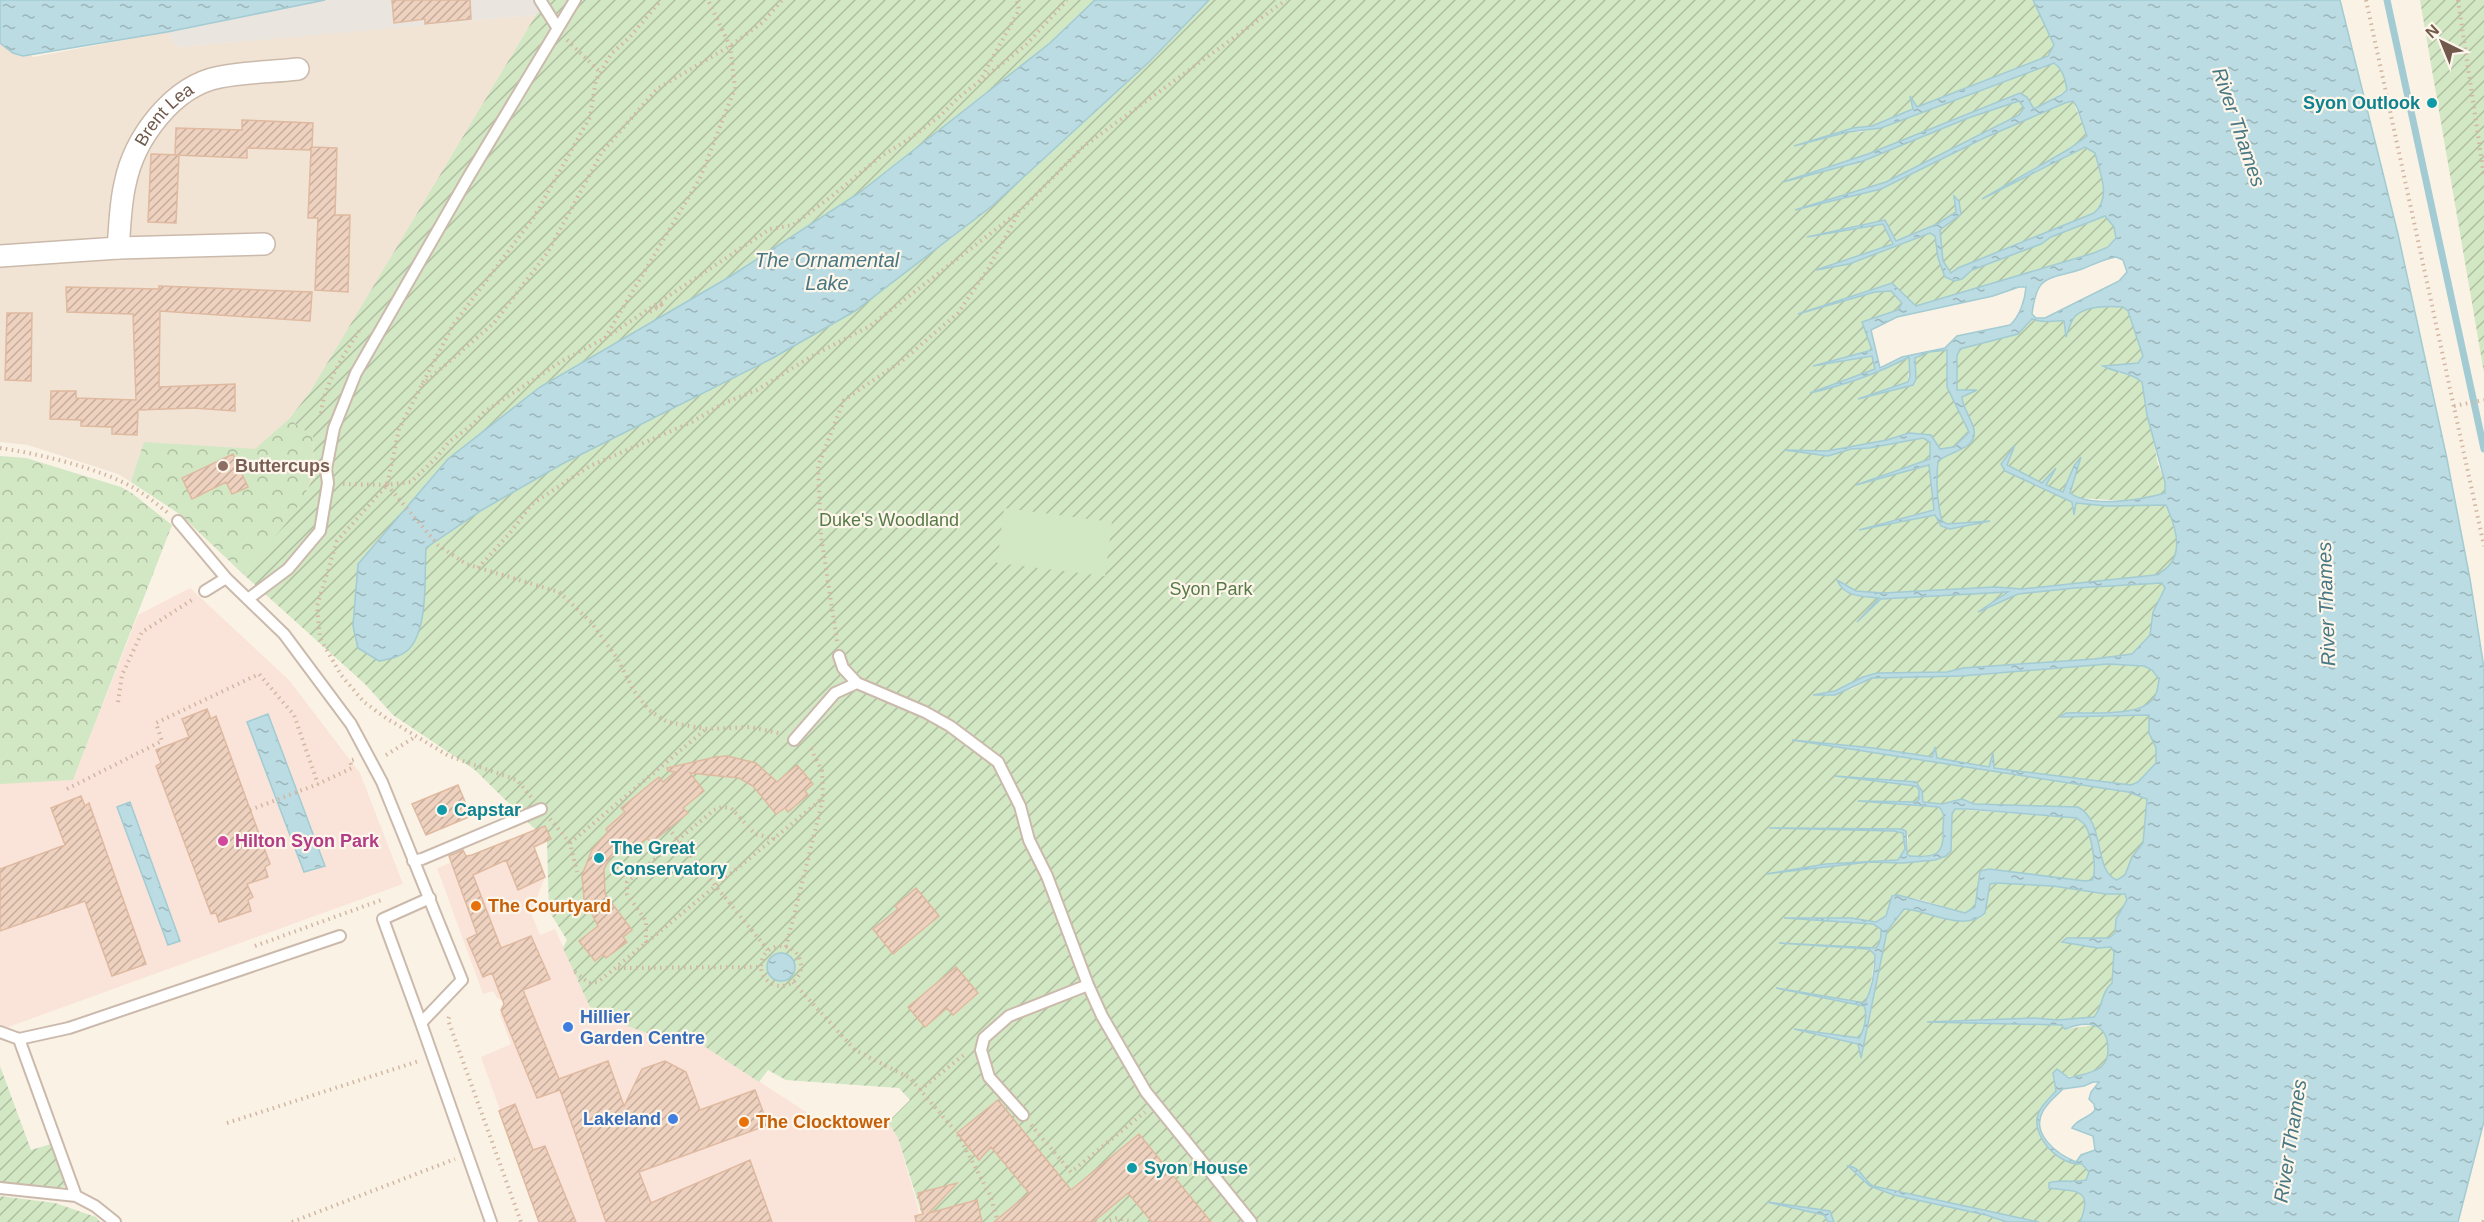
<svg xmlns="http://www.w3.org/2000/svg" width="2484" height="1222" font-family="Helvetica,sans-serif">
	<defs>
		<pattern id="forest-crowns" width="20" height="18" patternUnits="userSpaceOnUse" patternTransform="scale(1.5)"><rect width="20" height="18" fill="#d2e7c4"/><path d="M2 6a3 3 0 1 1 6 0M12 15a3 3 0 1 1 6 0" fill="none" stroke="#afbea1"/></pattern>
		<pattern id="garden-furrows" width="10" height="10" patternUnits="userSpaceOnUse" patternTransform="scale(1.5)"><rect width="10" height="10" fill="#d2e7c4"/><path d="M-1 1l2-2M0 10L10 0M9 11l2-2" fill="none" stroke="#afbea1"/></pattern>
		<pattern id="water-ripples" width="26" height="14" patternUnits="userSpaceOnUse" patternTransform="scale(1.5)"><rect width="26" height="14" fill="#bbdce2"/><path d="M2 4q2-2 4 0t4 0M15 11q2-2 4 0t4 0" fill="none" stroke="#9cb5b9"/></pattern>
		<pattern id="building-hatch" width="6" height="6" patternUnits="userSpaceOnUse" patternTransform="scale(1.5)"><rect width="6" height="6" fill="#eed2bf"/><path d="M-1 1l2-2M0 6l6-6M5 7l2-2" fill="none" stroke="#c5ad9d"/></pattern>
	</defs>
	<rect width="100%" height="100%" fill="#faf2e5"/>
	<path fill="#f1e4d4" d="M 536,15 L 377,285 L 310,392 L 289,419 L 313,436 L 314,475 L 306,493 L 243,574 L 181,515 L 152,495 L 118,474 L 28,445 L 0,442 L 0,32 L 33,57 L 167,32 L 177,47 Z"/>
	<path fill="#fae4d9" d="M 190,588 L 289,680 L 360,773 L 403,884 L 0,1030 L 0,783 L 73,780 L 138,615 Z
		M 523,835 L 532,841 L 545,877 L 531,913 L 540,935 L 555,929 L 593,1014 L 647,1033 L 687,1035 L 814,1117 L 888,1122 L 898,1138 L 922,1222 L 540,1222 L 481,1057 L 511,1044 L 500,1015 L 506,1002 L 497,998 L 493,991 L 483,994 L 437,868 Z"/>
	<path fill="#eae5df" d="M 325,0 L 548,0 L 536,15 L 305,36 L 177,47 L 167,32 Z"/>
	<path fill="url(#forest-crowns)" d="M 289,419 L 313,436 C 312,445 314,455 313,464 C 311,507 269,543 243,574 L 181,515 L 131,482 L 144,442 L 255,449 Z
		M 0,456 L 26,458 L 121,487 L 133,494 L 172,525 L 73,780 L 0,784 Z"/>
	<path fill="url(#garden-furrows)" d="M 548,0 L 2033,0 L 2054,45 L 2048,56 L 1917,108 L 1911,98 L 1913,109 L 1872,126 L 1853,128 L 1812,142 L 1848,132 L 1862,132 L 2054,63 C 2063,71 2065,78 2067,90 L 2034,109 L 2027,97 L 2020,93 L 1868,154 L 1797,177 L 1863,161 L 1968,118 L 2019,101 L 2024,108 L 2019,115 L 1886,182 L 1808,207 L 1881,189 L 1984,138 L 2065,103 L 2073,101 L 2087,136 L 2069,149 L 2004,187 L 2085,147 L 2095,153 C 2100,174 2112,197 2094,213 L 1958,268 L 1951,273 L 1943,261 L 1940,230 L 1961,214 L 1954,197 L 1956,212 L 1937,224 L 1896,241 L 1885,220 L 1823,234 L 1884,224 L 1893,245 L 1823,268 L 1849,264 L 1930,233 L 1935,236 L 1938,258 L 1945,277 L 1962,279 L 1972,270 L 2041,244 L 2051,237 L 2106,216 L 2114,227 L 2116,238 L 2108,246 L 2094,253 L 1916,306 L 1892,283 L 1813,309 L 1875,292 L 1891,291 L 1902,303 L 1898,310 L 1862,322 L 1872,350 L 1822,365 L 1873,356 L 1875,369 L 1816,391 C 1849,386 1880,372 1910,357 L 1908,382 L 1869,396 L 1913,385 L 1916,379 L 1915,358 L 1929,352 L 1947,349 L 1947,387 L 1969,432 L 1954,447 L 1939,449 L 1930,435 L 1909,433 L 1887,440 L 1827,451 L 1791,450 L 1828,456 L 1851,449 L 1869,448 L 1923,437 L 1930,442 L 1930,459 L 1870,481 L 1929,465 L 1934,510 L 1871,528 L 1936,515 L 1941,526 L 1983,522 L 1947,524 L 1942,521 C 1937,502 1936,480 1938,461 C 1947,454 1959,452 1968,445 C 1985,432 1962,412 1962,396 L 1974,391 L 1957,391 L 1957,356 L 1960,349 L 2018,334 L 2032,319 C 2042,324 2053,320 2064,321 L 2066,336 C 2069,330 2070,321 2074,317 C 2085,305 2109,306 2123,307 L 2128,311 L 2143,355 L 2138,363 L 2125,365 L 2118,373 L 2131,373 L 2142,382 L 2158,464 L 2165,482 L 2165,493 L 2128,501 L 2077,498 L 2070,493 L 2081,458 L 2074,466 L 2063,492 L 2046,485 L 2053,471 L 2043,483 L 2007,465 L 2013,448 L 2005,457 L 2005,471 L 2072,502 L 2073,512 L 2076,503 L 2107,506 L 2166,505 C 2176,530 2187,562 2155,575 L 2022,589 L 1995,587 L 1883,593 L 1856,591 L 1845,586 L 1846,592 L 1856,596 L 1880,598 L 1868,611 L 1881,599 L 2009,592 L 1983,610 L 2018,594 L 2075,588 L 2162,583 L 2165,588 L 2153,612 L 2150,635 L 2132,654 L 2094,659 L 1964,668 L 1947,672 L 1877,673 L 1863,677 L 1835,691 L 1818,695 L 1852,689 L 1872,678 L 1961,676 L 2108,664 L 2144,666 L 2152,670 L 2159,679 C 2158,687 2157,696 2151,701 C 2136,717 2087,712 2066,713 L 2061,717 L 2150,715 L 2149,733 L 2156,748 L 2156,763 L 2138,782 L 2131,785 L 1994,768 L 1992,756 L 1990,767 L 1937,758 L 1935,749 L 1932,757 L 1873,748 L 1812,743 L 2128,792 L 2147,799 L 2143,843 L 2132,857 L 2125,875 L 2117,880 C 2100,874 2102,845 2095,830 C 2092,822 2083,814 2078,807 L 1974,804 L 1962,799 L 1942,804 L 1923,802 L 1920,786 L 1853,778 L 1916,786 L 1919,790 L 1919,799 L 1916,802 L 1907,803 L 1939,807 C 1946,814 1943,820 1943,829 C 1945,855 1935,857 1910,856 L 1907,854 L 1908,836 L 1901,829 L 1783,828 L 1894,831 L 1903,833 L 1905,849 L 1899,860 L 1826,864 L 1782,872 L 1869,862 L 1903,863 L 1935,860 L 1946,856 L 1951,851 L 1952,814 L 1955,809 L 2076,818 C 2079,821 2083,822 2085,825 C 2091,834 2098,870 2092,880 L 2085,881 L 1989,869 L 1980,871 L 1975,907 L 1965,913 L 1918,899 L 1892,896 L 1886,916 L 1876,922 L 1851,918 L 1807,919 L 1873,924 L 1882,929 L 1880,944 L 1876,948 L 1817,945 L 1869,949 L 1875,955 L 1869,996 L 1865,1003 L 1804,994 L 1864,1006 C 1868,1014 1864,1031 1859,1038 L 1806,1031 L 1859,1044 L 1859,1056 L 1867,1032 L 1887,931 L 1904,909 L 1965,921 L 1988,893 L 1990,884 L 1996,883 L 2053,886 L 2106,894 L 2126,894 L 2127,900 L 2116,919 L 2115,933 L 2109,938 L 2067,938 L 2063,942 L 2098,948 L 2111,947 L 2114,951 L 2112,983 C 2100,994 2104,1005 2094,1017 L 2057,1020 L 2035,1018 L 1944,1021 L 2061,1025 L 2065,1029 L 2096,1025 L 2108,1036 C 2108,1043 2109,1050 2108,1056 C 2103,1073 2075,1081 2062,1074 L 2053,1078 L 2056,1091 L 2037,1117 C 2038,1123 2037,1131 2040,1136 C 2047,1149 2067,1165 2082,1164 L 2090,1173 L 2086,1180 L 2076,1182 L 2056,1181 L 2058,1190 C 2083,1190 2090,1196 2080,1222 L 2039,1222 L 1873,1186 L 1862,1177 L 1859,1170 L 1850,1167 L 1870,1186 L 1894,1195 L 1986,1215 L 2007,1222 L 1834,1222 L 1830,1211 L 1778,1204 L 1824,1215 L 1828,1222 L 971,1222 L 967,1202 L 922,1215 L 898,1138 L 888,1122 L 910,1100 L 899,1088 L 786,1080 L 768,1070 L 759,1082 L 687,1035 L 647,1033 L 593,1014 L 563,948 L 567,940 L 549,911 L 547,841 L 475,770 L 393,715 L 366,685 L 243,574 L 288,521 L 306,493 L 314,475 L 313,436 L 289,419 L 310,392 L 536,15 Z
		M 2420,0 L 2484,0 L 2484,373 Z
		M 0,1066 L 31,1150 L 51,1144 L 66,1186 L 56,1188 L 0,1182 Z
		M 0,1196 L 55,1203 L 96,1217 L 100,1222 L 0,1222 Z"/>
	<path fill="#d2e7c4" d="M 1004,508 L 1112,522 L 1105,576 L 997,563 Z"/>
	<path fill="url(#water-ripples)" stroke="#a2cbd3" stroke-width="1.5" fill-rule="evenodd" d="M 0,0 L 325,0 L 167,32 L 23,56 L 13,53 L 0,43 Z
		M 1095,0 L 1209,0 L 1150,61 L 992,206 L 855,311 L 771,359 L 562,464 L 482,510 L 426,548 C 424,576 429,628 409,649 C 401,657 389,659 379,661 L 358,648 L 353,626 L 358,564 L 448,459 L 540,387 L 731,276 L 859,193 L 1050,43 Z
		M 2033,0 L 2340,0 L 2398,234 L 2447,459 L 2470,579 L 2484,668 L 2484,1121 L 2458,1222 L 2080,1222 C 2095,1186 2072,1192 2049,1188 L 2049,1183 C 2061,1179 2073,1183 2086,1180 L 2089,1172 L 2082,1164 C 2061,1166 2034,1140 2037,1118 C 2039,1107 2049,1099 2056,1091 L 2053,1073 L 2057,1069 L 2069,1078 C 2080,1075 2092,1074 2101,1067 C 2106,1063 2108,1056 2108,1050 C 2108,1022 2087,1020 2065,1029 L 2061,1025 L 1927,1022 L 2035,1018 L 2057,1020 L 2094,1017 C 2104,1005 2100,994 2112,983 L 2114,952 L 2111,947 L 2098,948 L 2062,942 L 2067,938 L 2109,938 L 2115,933 L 2116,919 L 2127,900 L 2125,894 L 2106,894 L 2053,886 L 1996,883 L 1990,884 L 1985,913 C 1964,933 1928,910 1904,909 L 1887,931 L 1861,1058 L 1858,1044 L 1794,1029 L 1859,1038 C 1864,1031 1868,1014 1864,1006 L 1776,988 L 1865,1003 C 1872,989 1875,970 1875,955 L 1869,949 L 1779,943 L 1876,948 C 1881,942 1881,936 1881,929 L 1873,924 L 1784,918 L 1851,918 L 1876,922 L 1886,916 L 1892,896 L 1898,895 L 1965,913 L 1975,907 L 1980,871 L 1989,869 L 2085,881 L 2092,880 C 2098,870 2091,834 2085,825 C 2083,822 2079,821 2077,818 L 1968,809 L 1955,809 L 1952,814 L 1951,851 L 1946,856 L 1935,860 L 1903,863 L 1869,862 L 1766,874 L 1826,864 L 1898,860 L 1905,849 L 1903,833 L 1894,831 L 1769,828 L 1901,829 L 1906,831 L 1907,854 L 1910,856 C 1935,858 1945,855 1943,829 C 1943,820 1946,814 1939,807 L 1858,801 L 1916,802 L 1919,799 L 1919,790 L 1916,786 L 1835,776 L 1916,782 L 1922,791 L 1923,802 L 1942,804 L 1962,799 L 1974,804 L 2078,807 C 2106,822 2093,871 2117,880 L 2125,875 L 2132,857 L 2143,843 L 2147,799 L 2128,792 L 1792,740 L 1873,748 L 1932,757 L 1935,747 L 1937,758 L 1989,767 L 1993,753 L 1994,768 L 2131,785 L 2138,782 L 2156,763 L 2156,748 L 2149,733 L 2149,715 L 2060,717 L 2066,713 C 2087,712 2136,717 2151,701 C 2157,696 2158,687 2159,679 L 2152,670 L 2144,666 L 2108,664 L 1961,676 L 1872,678 L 1835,695 L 1813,695 L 1835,691 L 1863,677 L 1877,673 L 1947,672 L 1963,668 L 2094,659 L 2132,654 L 2150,635 L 2153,612 L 2165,588 L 2162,583 L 2075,588 L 2018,594 L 1978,612 L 2008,592 L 1881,599 L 1857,622 L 1879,598 C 1862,596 1845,598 1837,580 L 1856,591 L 1883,593 L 1995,587 L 2022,589 L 2155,575 C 2187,562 2177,529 2166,505 L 2107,506 L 2076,503 L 2074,515 L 2072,502 L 2005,471 L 2001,464 L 2015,445 L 2007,465 L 2042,483 L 2056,468 L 2046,485 L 2063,492 L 2074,466 L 2081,457 L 2070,493 C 2091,508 2141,500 2165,493 L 2165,482 L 2147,415 L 2142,382 C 2130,372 2117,373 2103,366 L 2138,363 L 2143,356 L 2128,311 L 2123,307 C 2109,306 2082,305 2073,319 C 2070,324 2068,331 2066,337 L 2064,321 C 2053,320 2042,324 2032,319 L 2018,334 L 1960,349 L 1957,356 L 1957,390 L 1977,390 L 1962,397 C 1962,412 1985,432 1968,445 C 1959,452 1947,454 1938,461 C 1936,480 1937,502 1942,521 L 1947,524 L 1990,521 L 1950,529 L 1941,526 L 1935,515 L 1859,530 L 1934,510 L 1929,465 L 1856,485 L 1930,459 L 1930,442 L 1923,438 L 1869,448 L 1851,449 L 1828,456 L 1784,450 L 1827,451 L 1887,440 L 1909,433 L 1931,435 L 1940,449 L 1954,447 L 1969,432 L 1947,387 L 1947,350 L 1929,352 L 1915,358 L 1916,379 L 1913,385 L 1858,399 L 1908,382 L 1910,376 L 1909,357 C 1877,374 1845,385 1810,393 L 1875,369 L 1872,356 L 1813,366 L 1872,350 L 1862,322 L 1898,310 L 1902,303 L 1891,291 L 1875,292 L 1798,314 L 1892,283 L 1916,306 L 2094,253 L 2108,247 L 2116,238 L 2114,227 L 2105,216 L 2051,237 L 2041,244 L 1972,270 L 1962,279 L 1954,281 L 1945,277 L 1938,258 L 1935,236 L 1930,233 L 1849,264 L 1816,270 L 1893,244 L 1883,224 L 1807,237 L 1885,220 L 1896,241 L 1937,224 L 1956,212 L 1954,196 L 1959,201 L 1961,214 L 1940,230 L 1943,261 L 1951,273 L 1958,268 L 2094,213 C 2112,197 2100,174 2095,153 L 2085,147 L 1982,199 L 2069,149 L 2087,136 L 2077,107 L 2073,101 L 2065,103 L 1984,138 L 1881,189 L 1795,210 L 1886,182 L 2019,115 L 2024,108 L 2019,101 L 1968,118 L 1863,161 L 1783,182 L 1868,154 L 2020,93 L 2027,97 L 2034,109 L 2061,95 L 2067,90 C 2065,78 2063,70 2054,63 L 1881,128 L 1848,132 L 1794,146 L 1853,128 L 1872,126 L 1913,109 L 1910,96 L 1917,107 L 2048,56 L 2054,45 ZM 2116,257 L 2123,260 L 2127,272 L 2119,281 L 2045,318 L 2036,318 L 2032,314 C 2037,274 2047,280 2079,270 C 2092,266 2102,259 2116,257 ZM 2019,287 L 2026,287 C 2025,300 2020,316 2010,325 L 1957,336 L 1945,348 L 1902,357 L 1880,368 L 1871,330 L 1897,317 L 1993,296 ZM 2093,1082 L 2099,1082 L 2091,1092 L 2089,1099 L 2094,1104 L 2095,1110 C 2088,1119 2078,1118 2072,1128 L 2093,1136 L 2095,1150 L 2081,1155 L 2076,1162 C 2057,1154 2030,1134 2043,1111 C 2048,1102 2056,1096 2063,1089 L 2084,1086 Z
		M 268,714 L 325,866 L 304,872 L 247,722 Z
		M 130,802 L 180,941 L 168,945 L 117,807 Z
		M767 967a14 14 0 1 1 28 0a14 14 0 1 1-28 0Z
		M 1848,1166 C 1861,1167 1862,1179 1873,1186 L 2039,1222 L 2007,1222 L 1986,1215 L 1894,1195 L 1870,1186 Z
		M 1767,1202 L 1830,1211 L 1834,1222 L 1828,1222 L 1824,1215 Z"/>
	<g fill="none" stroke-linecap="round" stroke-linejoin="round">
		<path stroke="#a2cbd3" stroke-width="7" d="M 2387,0 L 2484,449"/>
	</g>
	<path fill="url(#building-hatch)" stroke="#dfb9a0" stroke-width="1.5" d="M 392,0 L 470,0 L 471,19 L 425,24 L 425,19 L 394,23 Z
		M 242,120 L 313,123 L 312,147 L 337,148 L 335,215 L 350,215 L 348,292 L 315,290 L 318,218 L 308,218 L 311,150 L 247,148 L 247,158 L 175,155 L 176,128 L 242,130 Z
		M 151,154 L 179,155 L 176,223 L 148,222 Z
		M 159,286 L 312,292 L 310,321 L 160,311 L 159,387 L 235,384 L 235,411 L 193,408 L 138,410 L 137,435 L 112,434 L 112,427 L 81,426 L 81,420 L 50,419 L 51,391 L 76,391 L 76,398 L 136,400 L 133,314 L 67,312 L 66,287 L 159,289 Z
		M 7,313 L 32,313 L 31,381 L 5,380 Z
		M 233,454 L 248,487 L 232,494 L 226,482 L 192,499 L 182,478 Z
		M 207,709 L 211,719 L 216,716 L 270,864 L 265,867 L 268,877 L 247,884 L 253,897 L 248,900 L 251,911 L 219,922 L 216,913 L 211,914 L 156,766 L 161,763 L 156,750 L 189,737 L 182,719 Z
		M 727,756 L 756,763 L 777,782 L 797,765 L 813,784 L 805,791 L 808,795 L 788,812 L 785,808 L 776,814 L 753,786 L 739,778 L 690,773 L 704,791 L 683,808 L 688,813 L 651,843 L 647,838 L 626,855 L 617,845 L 604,869 L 605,894 L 632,930 L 623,937 L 627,942 L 606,958 L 603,954 L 595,961 L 579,941 L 598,926 L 584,899 L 582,875 L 592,850 L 608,832 L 606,829 L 625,812 L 621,808 L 659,777 L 663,782 L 675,772 L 668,771 L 667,768 L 716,757 Z
		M 458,785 L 471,816 L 426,835 L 412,804 Z
		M 81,796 L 85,806 L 89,803 L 146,964 L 112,976 L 85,901 L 0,931 L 0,869 L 65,845 L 51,808 Z
		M 545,826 L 551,839 L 534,847 L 545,877 L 518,890 L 506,860 L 473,875 L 501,948 L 531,936 L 550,979 L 523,990 L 559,1079 L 608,1061 L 624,1106 L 642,1069 L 665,1061 L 686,1072 L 700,1110 L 755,1090 L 768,1125 L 639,1172 L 651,1203 L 750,1160 L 772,1222 L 606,1222 L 560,1090 L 537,1098 L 501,1010 L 504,1004 L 492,973 L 483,977 L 467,939 L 477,934 L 449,856 L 463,850 L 466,856 L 472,855 Z
		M 916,888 L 939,916 L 893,954 L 873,929 L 898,909 L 895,906 Z
		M 956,967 L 978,993 L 953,1015 L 947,1008 L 925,1027 L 908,1007 Z
		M 998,1100 L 1071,1190 L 1139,1134 L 1211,1222 L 1152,1222 L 1128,1193 L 1093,1222 L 994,1222 L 1029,1193 L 991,1147 L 979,1160 L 957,1133 Z
		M 515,1104 L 533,1150 L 545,1146 L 576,1222 L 539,1222 L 499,1111 Z
		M 957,1183 L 929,1213 L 977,1200 L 982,1222 L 916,1222 L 915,1216 L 923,1214 L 918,1193 Z"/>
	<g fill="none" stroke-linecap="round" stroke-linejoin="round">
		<defs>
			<path id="service" d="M 540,0 L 557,27
				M 178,521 L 226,578 L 284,634 L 351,724 L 382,782 L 462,980 L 421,1023 L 491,1222
				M 205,591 L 226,578
				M 248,599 L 288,569 L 320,531 L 328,483 L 326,469 L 334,428 L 356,373 L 469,176 L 575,0
				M 839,656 L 843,668 L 857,683 L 925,712 L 950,726 L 998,762 L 1020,806 L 1029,840 L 1047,876 L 1088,985 L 1102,1016 L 1146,1092 L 1251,1222
				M 794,740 L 835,693 L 857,683
				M 413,861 L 422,859 L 541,809
				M 421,1023 L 383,919 L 430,898
				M 0,1032 L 19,1039 L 69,1028 L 340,936
				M 19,1039 L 76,1196
				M 1023,1115 L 989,1077 L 981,1050 L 984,1038 L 1009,1016 L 1088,985
				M 0,1188 L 76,1196 L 95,1206 L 115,1222"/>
			<g id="minor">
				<path d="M 118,248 L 264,244"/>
				<path id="s1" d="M 0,256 L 118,248 C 120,227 120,205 125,184 C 134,139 172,86 220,77 C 245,72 272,72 298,69"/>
			</g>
		</defs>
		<use href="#service" stroke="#cbbaac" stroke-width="14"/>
		<use href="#minor" stroke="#cbbaac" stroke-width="24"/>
		<path stroke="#d2b6a2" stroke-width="4" stroke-dasharray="1.5 4.5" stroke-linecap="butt" d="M 2366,0 L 2484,546
			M 2458,0 L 2484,176
			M 567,40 L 600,72
			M 979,82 L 1019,10 L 1017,0
			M 650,312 L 664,303 L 654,308
			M 605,338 L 770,229 L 793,225 L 832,196 L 880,157 L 909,139 L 940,116 L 958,98 L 1026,45 L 1067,0
			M 605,338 L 700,178 L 735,88 L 730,46 L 708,0
			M 422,385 L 494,323 L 548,252 L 602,152 L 657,89 L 730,46 L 763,22 L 782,0
			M 2454,406 L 2484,400
			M 321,413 C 324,384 344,355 359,331
			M 0,448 C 40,454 99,468 134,488 C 146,495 157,504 168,513
			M 343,484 L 387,485 L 411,482 L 436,458 L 449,442 L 473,424 L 484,412 L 562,361 L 607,337
			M 387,485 L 438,545 L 466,564 L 559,592 L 591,622 L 617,658 L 634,691 L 649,710 L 667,722 L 707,729 L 751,727 L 782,734
			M 478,568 L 510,533 L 532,504 L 590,466 L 692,422 L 722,404 L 757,390 L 812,356 L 870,326 L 1021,210 L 1084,146 L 1286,0
			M 837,641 L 821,536 L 818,466 L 844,400 L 902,361 L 958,313 L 988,269 L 1019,212
			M 118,702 L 122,675 L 142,632 L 195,598
			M 386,755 L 415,737
			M 67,789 L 162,741 L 156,723 L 259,674 L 294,715 L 318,784
			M 531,797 L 517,780 L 449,756 L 386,718 L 364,702 L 341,675 L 320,638 L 317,606 L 337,541 L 387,485 L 399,429 L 453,325 L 534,217 L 590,117 L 596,80 L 611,54 L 630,37 L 661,0
			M 250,810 L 318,784 L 352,768 L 350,761 L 355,759
			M 550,819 L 570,843 L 577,872
			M 668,828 L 768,950
			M 570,843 L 706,729
			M 646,943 L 646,921 L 627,894 L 627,882 L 714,810 L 722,807 L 731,808 L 755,834 L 775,839
			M761 966a20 20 0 1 1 40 0a20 20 0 1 1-40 0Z
			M 255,946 L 384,899
			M 786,947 L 823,799 L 822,771 L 811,749 L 807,747
			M 618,968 L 761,967
			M 575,972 L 589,983 L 598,982 L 822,799
			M 793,982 L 855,1050 L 910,1078 L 957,1133 L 990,1195 L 998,1222
			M 449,1017 L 448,1020 L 521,1222
			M 920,1090 L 966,1053
			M 227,1123 L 419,1061
			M 1031,1125 L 1071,1172 L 1145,1112
			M 1095,1221 L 1096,1222
			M 292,1222 L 455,1159
			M 1104,1222 L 1117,1218 L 1134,1222
			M 2483,1222 L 2484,1220"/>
		<use href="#service" stroke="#fff" stroke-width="10"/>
		<use href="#minor" stroke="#fff" stroke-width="21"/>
	</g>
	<g fill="#0f9aa8" stroke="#fef6eb" stroke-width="2">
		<circle cx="2432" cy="103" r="6"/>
		<circle cx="442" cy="810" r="6"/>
		<circle cx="599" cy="858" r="6"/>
		<circle cx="1132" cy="1168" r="6"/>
	</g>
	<circle fill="#8d6e63" stroke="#fef6eb" stroke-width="2" cx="223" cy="466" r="6"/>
	<circle fill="#d1479c" stroke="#fef6eb" stroke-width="2" cx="223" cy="841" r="6"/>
	<g fill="#e8710a" stroke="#fef6eb" stroke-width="2">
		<circle cx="476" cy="906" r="6"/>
		<circle cx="744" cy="1122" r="6"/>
	</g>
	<g fill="#3f7fe0" stroke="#fef6eb" stroke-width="2">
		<circle cx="568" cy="1027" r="6"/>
		<circle cx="673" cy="1119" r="6"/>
	</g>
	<g text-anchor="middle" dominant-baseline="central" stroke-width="4.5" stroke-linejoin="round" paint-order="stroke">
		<g font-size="18" font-weight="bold" fill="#0d838f" stroke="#fef6eb" text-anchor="start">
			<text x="2420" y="103" text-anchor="end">Syon Outlook</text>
			<text x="454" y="810">Capstar</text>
			<text x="611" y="848">The Great<tspan x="611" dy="21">Conservatory</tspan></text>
			<text x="1144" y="1168">Syon House</text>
		</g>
		<g font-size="18" fill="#715a4c" stroke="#fef6eb">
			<text stroke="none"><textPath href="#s1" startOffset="264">Brent Lea</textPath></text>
		</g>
		<g font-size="18" font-weight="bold" fill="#785e54" stroke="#fef6eb" text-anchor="start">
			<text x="235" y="466">Buttercups</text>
		</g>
		<g font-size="18" fill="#567b48" stroke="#fef6eb">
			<text x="889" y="520">Duke's Woodland</text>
			<text x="1211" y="589">Syon Park</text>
		</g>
		<g font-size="18" font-weight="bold" fill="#b23c85" stroke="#fef6eb" text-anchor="start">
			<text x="235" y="841">Hilton Syon Park</text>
		</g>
		<g font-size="18" font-weight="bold" fill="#c56008" stroke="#fef6eb" text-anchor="start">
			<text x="488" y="906">The Courtyard</text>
			<text x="756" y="1122">The Clocktower</text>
		</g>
		<g font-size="18" font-weight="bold" fill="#366cbe" stroke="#fef6eb" text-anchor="start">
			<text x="580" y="1017">Hillier<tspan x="580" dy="21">Garden Centre</tspan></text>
			<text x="661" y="1119" text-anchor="end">Lakeland</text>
		</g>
		<g font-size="20" font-style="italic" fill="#477883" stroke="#fef6eb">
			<text transform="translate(2239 127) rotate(71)">River Thames</text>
			<text x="827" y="260">The Ornamental<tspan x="827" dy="23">Lake</tspan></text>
			<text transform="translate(2326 604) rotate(-92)">River Thames</text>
			<text transform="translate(2290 1141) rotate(-81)">River Thames</text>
		</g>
	</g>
	<g transform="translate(2442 42) rotate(317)" stroke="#fef6eb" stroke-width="4.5" paint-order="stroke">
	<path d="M0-4.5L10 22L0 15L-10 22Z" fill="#715a4c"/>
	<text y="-9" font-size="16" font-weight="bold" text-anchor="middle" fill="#715a4c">N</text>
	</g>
</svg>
